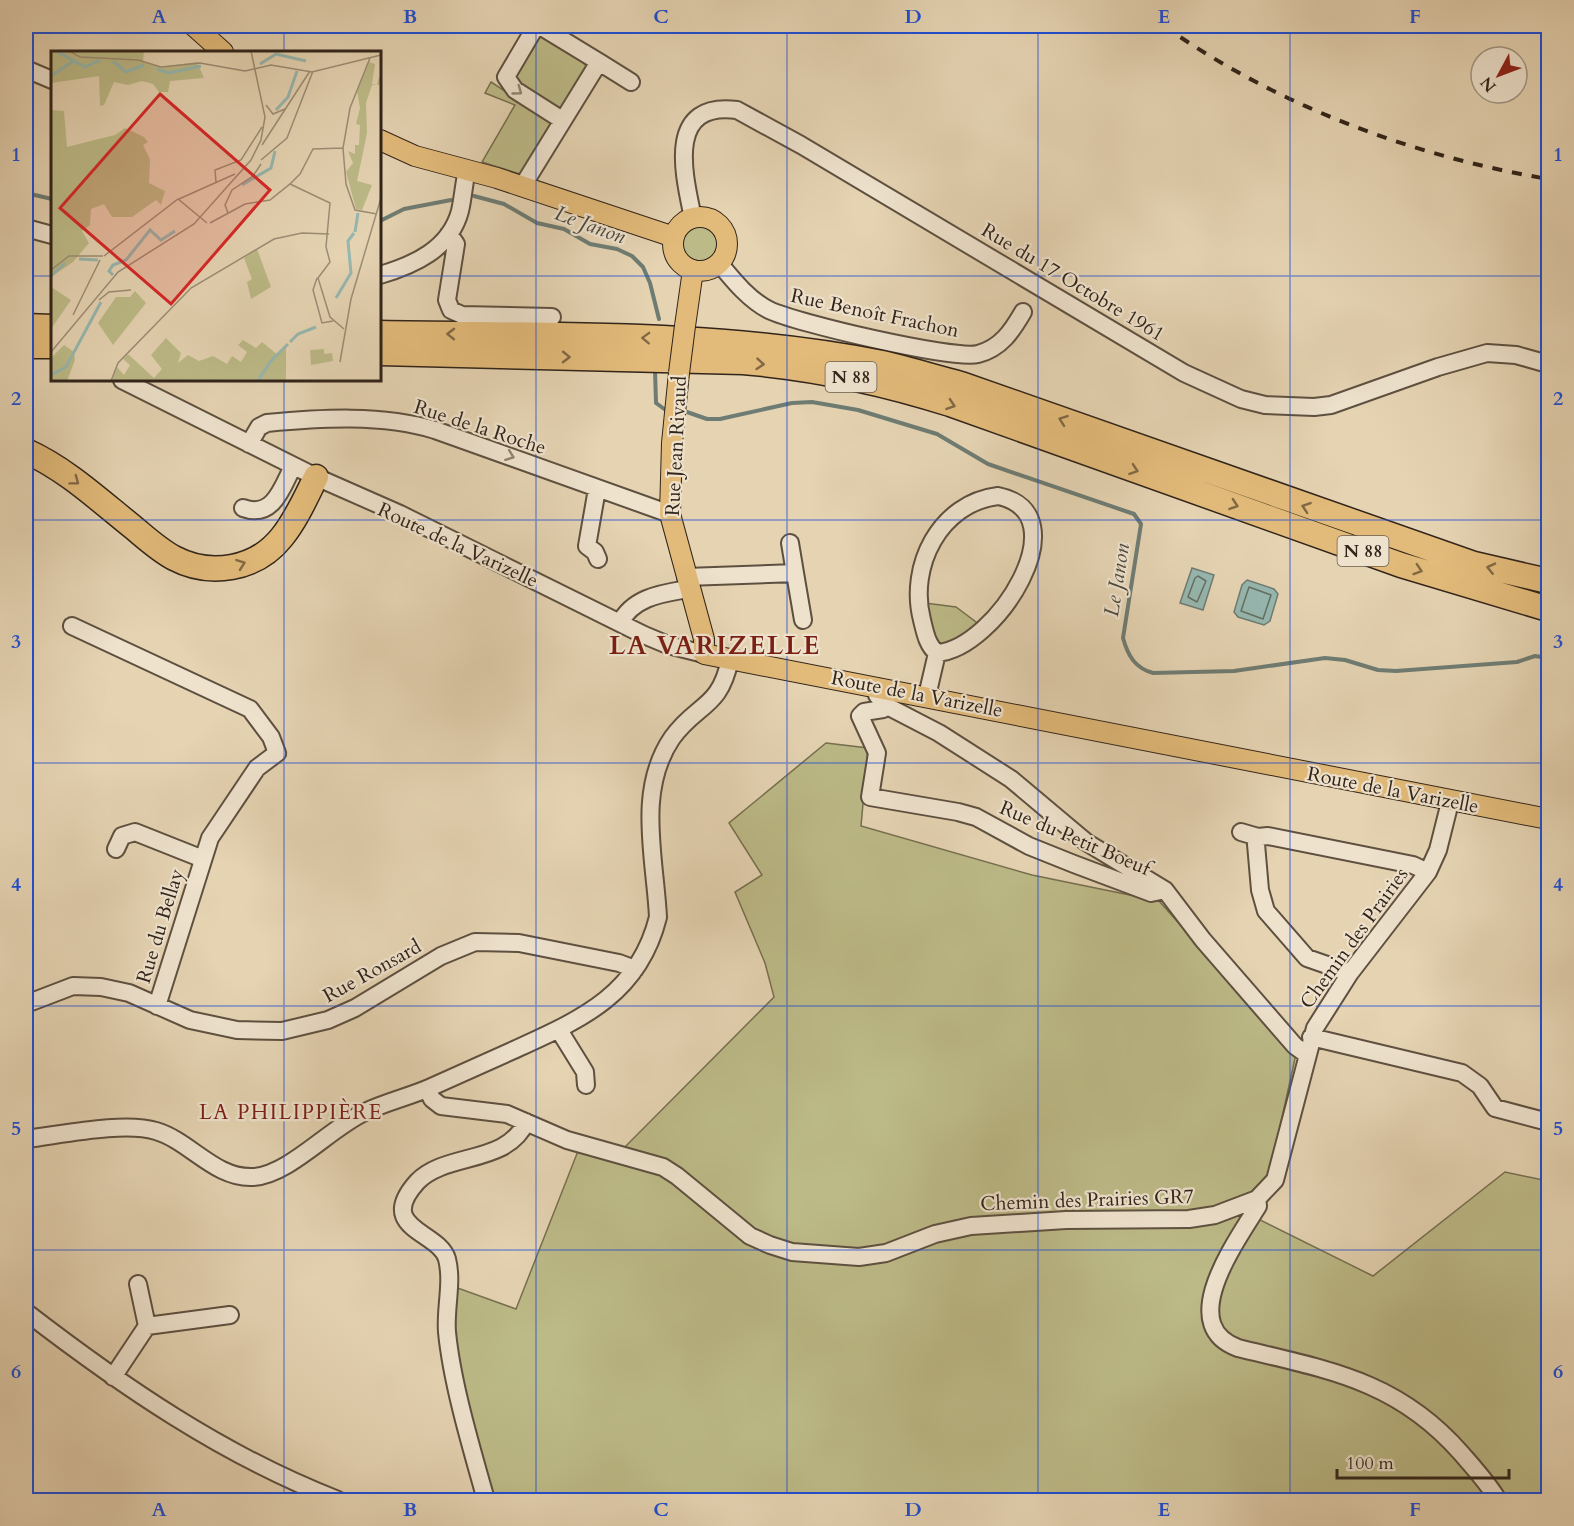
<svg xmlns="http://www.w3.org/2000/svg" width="1574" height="1526" font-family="Cardo,serif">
	<rect width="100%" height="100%" fill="#e5d3b2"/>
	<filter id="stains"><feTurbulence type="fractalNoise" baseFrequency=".00333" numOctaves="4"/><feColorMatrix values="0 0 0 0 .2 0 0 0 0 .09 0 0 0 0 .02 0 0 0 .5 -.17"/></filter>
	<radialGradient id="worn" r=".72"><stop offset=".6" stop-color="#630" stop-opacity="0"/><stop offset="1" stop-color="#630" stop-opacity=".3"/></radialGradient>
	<path fill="#bcba87" stroke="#766f50" stroke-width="1.5" d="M 541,36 L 583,62 L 586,66 L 563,107 L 559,108 L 515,82 L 513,73 L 536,37 Z
		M 491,82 L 551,121 L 551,126 L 520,174 L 482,162 L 515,105 L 485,93 Z
		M681 244a18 18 0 1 1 36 0a18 18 0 1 1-36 0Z
		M 925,603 L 956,607 L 980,625 L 966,636 L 942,646 L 934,637 Z
		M 826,743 L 868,748 L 861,826 L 1032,875 L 1159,901 L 1296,1054 L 1270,1172 L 1246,1213 L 1373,1276 L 1505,1172 L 1548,1181 L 1548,1500 L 493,1500 L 452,1351 L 455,1287 L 516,1309 L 578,1151 L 615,1157 L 774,997 L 765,963 L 735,892 L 762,875 L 729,823 Z"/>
	<path fill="#96b7af" stroke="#6e7c73" stroke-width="1.5" d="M 1192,568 L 1214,575 L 1203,610 L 1180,603 Z
		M 1247,580 L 1274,589 L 1278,594 L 1270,621 L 1264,625 L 1238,617 L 1234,612 L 1242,585 Z"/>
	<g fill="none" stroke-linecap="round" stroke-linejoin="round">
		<path stroke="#646e64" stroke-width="1.5" d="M 1198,576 L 1206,581 L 1197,602 L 1188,597 L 1195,578 Z
			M 1249,587 L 1271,595 L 1263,619 L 1241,611 Z"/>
		<path stroke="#6e7c73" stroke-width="4" d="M 26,193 L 52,199
			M 474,196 L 504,204 L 537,223 L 564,229 L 590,244 L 617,249 L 632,256 L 643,267 L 650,283 L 659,319
			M 380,221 L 404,209 L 451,200
			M 655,370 L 656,403 L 667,411
			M 687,412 L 707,419 L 720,419 L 792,403 L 812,402 L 858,410 L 937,434 L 988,464 L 1134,514 L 1141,524 L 1123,638 C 1128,656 1135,668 1153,673 L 1234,671 L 1325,658 L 1345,660 L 1378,670 L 1396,671 L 1517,662 L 1535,656 L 1548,658"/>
		<defs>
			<path id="minor" d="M 536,26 L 506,77 L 515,90 L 562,120
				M 599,62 L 631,82
				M 26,69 L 52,80
				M 522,187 L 599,62 L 540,26
				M 693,218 C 684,175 665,101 737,110 L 801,145 L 1184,373 L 1241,399 L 1265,405 L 1314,407 L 1331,405 L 1438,367 L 1487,353 L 1516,355 L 1548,364
				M 26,228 L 52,235
				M 449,234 L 456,244 L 447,300 L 451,310 L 462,315 L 552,317
				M 719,263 C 733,280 749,300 769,310 C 796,323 953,360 978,354 C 1001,348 1012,331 1023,312
				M 380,275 C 414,265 450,249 460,211 C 463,198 464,183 467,170
				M 122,380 L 316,477 L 400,514 L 644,635 L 668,645 L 704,654
				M 249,444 L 259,427 L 267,423 C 321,418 382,414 435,430 L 670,514
				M 597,489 L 587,546 L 595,552 L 598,559
				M 998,496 C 1082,513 996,649 937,653 C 927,645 925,632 922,620 C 908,566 940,503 998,496 Z
				M 243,508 C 273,519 282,488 293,466
				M 790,543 L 795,573
				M 686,577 L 795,573 L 803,620
				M 620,623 C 632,599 658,594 682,590
				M 72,626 L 250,709 L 271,737 L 277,753 L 257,768 L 210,838 L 157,1006
				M 877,687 L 877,695 L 887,706 L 939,733 L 1011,779 L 1086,842 L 1165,890 L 1203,940 L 1295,1046 L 1306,1054
				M 927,696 L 937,653
				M 887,706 L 883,709 L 864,712 L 860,716 L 877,753 L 870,797 L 958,812 L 976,817 L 1029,846 L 1074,864 L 1151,893 L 1165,890
				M 1241,832 L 1258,837
				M 116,849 L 122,836 L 135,832 L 203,859
				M 1350,973 L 1307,958 L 1266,911 L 1260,890 L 1256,844 L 1258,837 L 1268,836 L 1413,865 L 1428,872
				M 26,1004 L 73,986 L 101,987 L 129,993 L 190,1020 L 237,1030 L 282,1031 L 328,1020 L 355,1008 L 441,956 L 475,942 L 519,943 L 619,963 L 635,969
				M 559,1030 L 585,1072 L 586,1085
				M 1311,1037 L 1462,1073 L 1480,1086 L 1495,1108 L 1548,1122
				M 427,1089 L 432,1099 L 441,1106 L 507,1114 L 567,1140 L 663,1167 L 677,1176 L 750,1236 L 770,1245 L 792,1252 L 859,1257 L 886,1253 L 935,1234 L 971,1226 L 1066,1220 L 1189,1219 L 1215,1215 L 1257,1199 L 1275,1180 L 1315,1028 L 1350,973 L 1428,872 L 1438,850 L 1450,802
				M 26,1139 C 60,1135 124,1121 156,1131 C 190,1141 215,1179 253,1177 C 289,1175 330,1128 365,1112 C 386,1102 408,1097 429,1088 C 458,1075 487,1062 516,1049 C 582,1019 639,994 658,917 C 655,857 636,791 672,738 C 697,703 720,709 730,659
				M 1257,1199 L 1258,1206 C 1236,1242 1175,1325 1238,1348 C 1328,1370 1397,1380 1461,1453 C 1474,1468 1488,1483 1498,1500
				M 26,1312 C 122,1386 224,1456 338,1500
				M 147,1326 L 230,1315
				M 113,1377 L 147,1326 L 138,1284
				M 486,1500 C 472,1450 452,1384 447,1332 C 445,1309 453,1282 447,1259 C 439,1231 375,1229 417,1182 C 445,1152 507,1165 526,1122"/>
			<path id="major" d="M 194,26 L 223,52
				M 380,140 L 415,156 L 497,178 L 674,237
				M673 244a27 27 0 1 1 54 0a27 27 0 1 1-54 0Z
				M 685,326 L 693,270
				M 679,373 L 672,443 L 670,514 L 704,639 L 704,654 L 1548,819"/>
			<path id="highway" d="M 26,326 L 52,327
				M 380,333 C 546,336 718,330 882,363 C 908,369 934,377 961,384 L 1474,564 L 1548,581
				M 26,346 L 52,346
				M 380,353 L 743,362 C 814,368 881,382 950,404 L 1401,565 L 1548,609
				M 26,451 C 66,469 99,500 134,528 C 146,538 159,550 174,558 C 210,577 256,570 282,537 C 296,520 306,497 316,477"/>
		</defs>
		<use href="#minor" stroke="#5e5040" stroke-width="20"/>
		<use href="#major" stroke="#31241a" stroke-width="22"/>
		<use href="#highway" stroke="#31241a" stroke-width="27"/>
		<use href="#minor" stroke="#eee2cd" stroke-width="16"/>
		<use href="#major" stroke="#e2ba79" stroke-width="20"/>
		<use href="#highway" stroke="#e2ba79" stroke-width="24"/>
		<path stroke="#31241a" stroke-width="4" stroke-dasharray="10 10" stroke-linecap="butt" d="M 1164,26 C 1278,106 1412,156 1548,179"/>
		<defs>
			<path id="major-bridge" d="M 679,373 L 685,326"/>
		</defs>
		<use href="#major-bridge" stroke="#31241a" stroke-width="22" stroke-linecap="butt"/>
		<use href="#major-bridge" stroke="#e2ba79" stroke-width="20"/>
	</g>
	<defs><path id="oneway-chevron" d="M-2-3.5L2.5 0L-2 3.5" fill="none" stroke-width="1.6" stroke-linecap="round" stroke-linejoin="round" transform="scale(1.5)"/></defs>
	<g stroke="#908374">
		<use href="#oneway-chevron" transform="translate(518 91) rotate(36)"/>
		<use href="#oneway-chevron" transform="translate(510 456) rotate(21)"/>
	</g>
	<g stroke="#816845">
		<use href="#oneway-chevron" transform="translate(451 334) rotate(-179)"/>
		<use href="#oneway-chevron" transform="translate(646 338) rotate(-178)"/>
		<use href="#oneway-chevron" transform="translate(566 357) rotate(1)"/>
		<use href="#oneway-chevron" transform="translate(760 364) rotate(5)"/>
		<use href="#oneway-chevron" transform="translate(951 405) rotate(19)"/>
		<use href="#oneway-chevron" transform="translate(1063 420) rotate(-160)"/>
		<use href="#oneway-chevron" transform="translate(1134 470) rotate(19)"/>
		<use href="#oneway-chevron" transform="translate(75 481) rotate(37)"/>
		<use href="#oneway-chevron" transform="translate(1234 505) rotate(19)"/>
		<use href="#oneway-chevron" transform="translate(1306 507) rotate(-161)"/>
		<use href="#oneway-chevron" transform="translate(241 564) rotate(-20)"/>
		<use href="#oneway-chevron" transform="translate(1491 568) rotate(-167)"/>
		<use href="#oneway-chevron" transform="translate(1418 570) rotate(18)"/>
	</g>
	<path fill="none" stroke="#1d4ed8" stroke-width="1.5" stroke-opacity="0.55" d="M 284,26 L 284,52M 536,26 L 536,1500M 787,26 L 787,1500M 1038,26 L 1038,1500M 1290,26 L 1290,1500M 26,276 L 52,276M 380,276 L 1548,276M 284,380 L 284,1500M 26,520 L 1548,520M 26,763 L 1548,763M 26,1006 L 1548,1006M 26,1250 L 1548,1250"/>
	<g text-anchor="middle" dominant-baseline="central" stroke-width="4.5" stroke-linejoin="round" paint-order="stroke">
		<g fill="#eee2cd" stroke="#6a5d50" stroke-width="1.5">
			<rect x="825.5" y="362" width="51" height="30" rx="4.5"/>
			<rect x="1337.5" y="536" width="51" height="30" rx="4.5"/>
		</g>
		<g font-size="18" font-weight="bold" fill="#31241a">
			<text x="851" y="377">N 88</text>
			<text x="1363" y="551">N 88</text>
		</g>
		<g font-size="20" fill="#31241a" stroke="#eee2cd">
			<text transform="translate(1073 282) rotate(31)">Rue du 17 Octobre 1961</text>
			<text transform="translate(875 313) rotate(12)">Rue Benoît Frachon</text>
			<text transform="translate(480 427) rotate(18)">Rue de la Roche</text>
			<text transform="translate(676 446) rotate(-87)">Rue Jean Rivaud</text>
			<text transform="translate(458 545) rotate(25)">Route de la Varizelle</text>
			<text transform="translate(917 694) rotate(11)">Route de la Varizelle</text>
			<text transform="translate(1393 790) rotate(11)">Route de la Varizelle</text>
			<text transform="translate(1075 838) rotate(23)">Rue du Petit Boeuf</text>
			<text transform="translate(160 926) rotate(-73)">Rue du Bellay</text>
			<text transform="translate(1354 938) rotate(-54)">Chemin des Prairies</text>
			<text transform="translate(372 971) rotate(-29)">Rue Ronsard</text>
			<text transform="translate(1087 1200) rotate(-2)">Chemin des Prairies GR7</text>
		</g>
		<g font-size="21" font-style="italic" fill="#4a493f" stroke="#eee2cd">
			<text transform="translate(590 225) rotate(20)">Le Janon</text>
			<text transform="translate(1117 580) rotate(-81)">Le Janon</text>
		</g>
		<g font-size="21" letter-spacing="1.5" fill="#7a1f14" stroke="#eee2cd">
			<text x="291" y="1112">LA PHILIPPIÈRE</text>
		</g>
		<g font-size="26" font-weight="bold" letter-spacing="1.5" fill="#7a1f14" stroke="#eee2cd">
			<text x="715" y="645">LA VARIZELLE</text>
		</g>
	</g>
	<g transform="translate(51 51)">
		<rect width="330" height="330" fill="#e5d3b2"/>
		<path d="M 0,0 L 93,0 L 92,11 L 109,16 L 146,11 L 153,27 L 119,30 L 117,41 L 108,41 L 102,33 L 91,30 L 77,34 L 63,31 L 53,54 L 49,55 L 48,25 L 0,32 ZM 318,11 L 324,13 L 321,33 L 326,34 L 328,25 L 330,33 L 327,34 L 321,34 L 315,52 L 316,82 L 306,130 L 321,134 L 311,159 L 305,158 L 295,121 L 302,112 L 297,100 L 304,103 L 304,94 L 308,94 L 309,74 L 305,73 L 309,57 L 306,40 ZM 0,59 L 13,60 L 16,96 L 64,84 L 74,77 L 93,86 L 97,91 L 92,94 L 99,108 L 98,132 L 114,140 L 110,154 L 105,149 L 81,166 L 61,166 L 53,153 L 40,158 L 39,174 L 31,180 L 38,192 L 22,211 L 0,226 ZM 206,198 L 220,236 L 200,248 L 196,231 L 201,228 L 193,207 ZM 0,236 L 20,249 L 0,278 ZM 84,240 L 95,252 L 62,294 L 47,272 L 65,246 L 79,246 ZM 115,287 L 130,302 L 127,312 L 137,304 L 148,310 L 162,305 L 176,313 L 181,305 L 190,311 L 196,301 L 187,294 L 192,289 L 205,297 L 211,291 L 227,304 L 235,296 L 235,330 L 61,330 L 66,316 L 73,324 L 79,314 L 72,308 L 77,303 L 103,327 L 111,318 L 100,304 ZM 13,294 L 23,301 L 24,309 L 16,330 L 0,330 L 0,307 ZM 273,298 L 273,303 L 281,302 L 282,310 L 260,314 L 259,299 Z" fill="#bcba87"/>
		<path fill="none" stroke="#96b7af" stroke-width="3" d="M 5,0 L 34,16 L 49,9M 62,10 L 75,21 L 93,14M 209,13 L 225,3 L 255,10M 106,18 L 118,22 L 150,15M 0,25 L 24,9M 225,59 L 237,46 L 246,20M 191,134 L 220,117 L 224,100M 304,181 L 307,162M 28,208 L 47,209M 62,224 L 58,220 L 62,214 L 75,209 L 99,179 L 110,189 L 124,180M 0,225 L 14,212M 285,247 L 300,222 L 297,190 L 303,182M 239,291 L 247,283 L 265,276M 0,324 L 15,316 L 50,251M 207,330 L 219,311 L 237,293"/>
		<path fill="none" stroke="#9d8d75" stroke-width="1.5" d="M 18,0 L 29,6 L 87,9 L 110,16 L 149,12 L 194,20 L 220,14 L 261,21 L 330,4M 319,7 L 299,57 L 292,97 L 295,133 L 304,159 L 326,163M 215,54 L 222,63 L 234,58M 211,94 L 259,20M 210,109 L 236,87 L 262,20M 165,131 L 164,119 L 190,109 L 211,76M 239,133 L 249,123 L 262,98 L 292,97M 128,148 L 184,123M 177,162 L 174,154 L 181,139 L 202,125 L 210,113M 159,172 L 194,153 L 219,149 L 239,133 L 279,152 L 275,196 L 279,211 L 267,227 L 279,266 L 293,278M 53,205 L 127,148 L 156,172M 0,219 L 18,205 L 52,205M 266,227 L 262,239 L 271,272 L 282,270M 48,249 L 58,241 L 80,239M 22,264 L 49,209M 0,301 L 67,221 L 143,173 L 200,109 L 210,89 L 214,66 L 200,0M 289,311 L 300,248 L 330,147M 60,330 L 67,312 L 140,237 L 223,188 L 251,182 L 278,183"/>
		<path fill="#d62828" fill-opacity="0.15" stroke="#d62828" stroke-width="3" d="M 109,43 L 219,139 L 120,253 L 9,157 Z"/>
		<rect width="330" height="330" fill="none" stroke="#31241a" stroke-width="3"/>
	</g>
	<rect width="1574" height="1526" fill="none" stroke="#e5d3b2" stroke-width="66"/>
	<g transform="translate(1499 75) rotate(229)"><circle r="28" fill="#eee2cd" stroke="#a29685" stroke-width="1.5"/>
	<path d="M0-4.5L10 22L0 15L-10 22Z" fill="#8f2418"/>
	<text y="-9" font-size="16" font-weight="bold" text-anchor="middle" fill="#31241a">N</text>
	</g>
	<path d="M1337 1469v9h172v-9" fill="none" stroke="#31241a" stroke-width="3"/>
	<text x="1346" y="1469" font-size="18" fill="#31241a" stroke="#eee2cd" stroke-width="4.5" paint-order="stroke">100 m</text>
	<rect x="33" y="33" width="1508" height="1460" fill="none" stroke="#1d4ed8" stroke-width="2"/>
	<g font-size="20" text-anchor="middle" font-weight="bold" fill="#1d4ed8">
		<text x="159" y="23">A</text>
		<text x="410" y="23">B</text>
		<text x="661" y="23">C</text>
		<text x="913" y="23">D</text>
		<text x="1164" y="23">E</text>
		<text x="1415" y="23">F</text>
		<text x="16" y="161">1</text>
		<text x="1558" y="161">1</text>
		<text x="16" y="405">2</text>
		<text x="1558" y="405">2</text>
		<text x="16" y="648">3</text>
		<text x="1558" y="648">3</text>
		<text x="16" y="891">4</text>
		<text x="1558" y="891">4</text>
		<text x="16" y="1135">5</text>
		<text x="1558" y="1135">5</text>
		<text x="16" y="1378">6</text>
		<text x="1558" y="1378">6</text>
		<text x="159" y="1516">A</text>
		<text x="410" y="1516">B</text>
		<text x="661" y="1516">C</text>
		<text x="913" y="1516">D</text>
		<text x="1164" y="1516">E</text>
		<text x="1415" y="1516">F</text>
	</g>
	<rect width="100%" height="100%" filter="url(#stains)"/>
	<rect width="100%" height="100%" fill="url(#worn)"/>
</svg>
